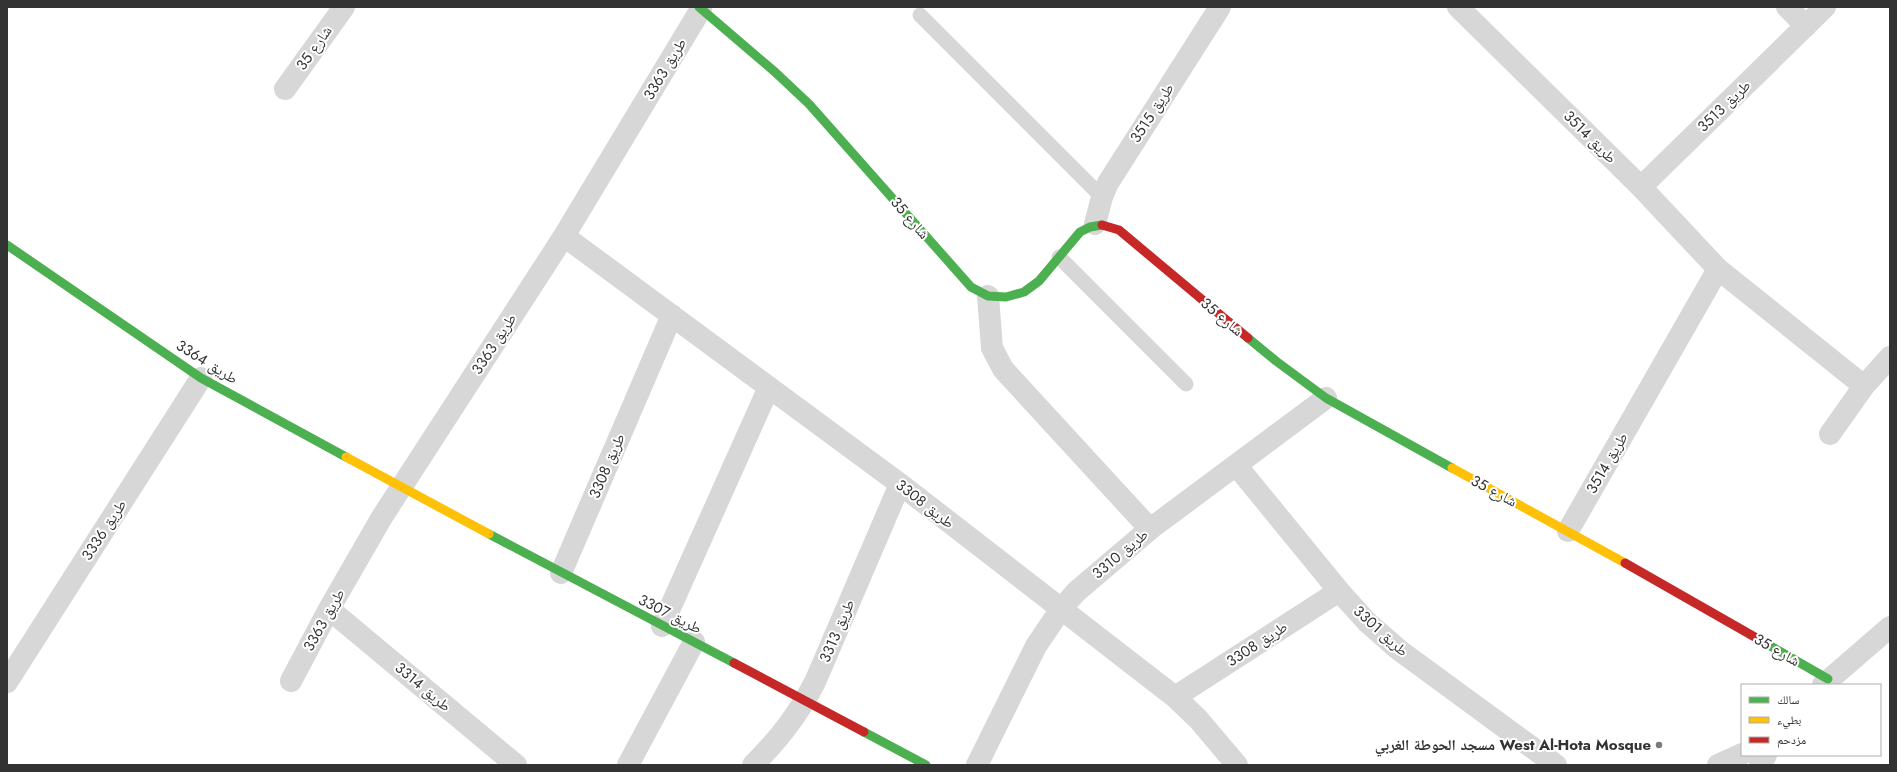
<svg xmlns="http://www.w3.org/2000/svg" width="1897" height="772" font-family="Jost,'Noto Naskh Arabic',sans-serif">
	<rect width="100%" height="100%" fill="#fff"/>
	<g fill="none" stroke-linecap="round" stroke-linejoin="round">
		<path stroke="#d7d7d7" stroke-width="15" d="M 920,15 L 1102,197
			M 1059,257 L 1186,384"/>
		<path stroke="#d7d7d7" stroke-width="22" d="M 1458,7 L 1641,187 L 1718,269 L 1864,386
			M 1787,7 L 1806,26
			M 285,89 L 344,7
			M 1641,187 L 1825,7
			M 1095,224 L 1102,197 L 1108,183 L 1220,7
			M 564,236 L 900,484 L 1175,697 L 1198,719 L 1237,765
			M 988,296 L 992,348 L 1003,369 L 1150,529
			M 1830,434 L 1864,386 L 1890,357
			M 1236,465 L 1339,591 L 1367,622 L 1399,650 L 1556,765
			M 1568,531 L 1718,269
			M 561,573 L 672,315
			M 329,609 L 516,765
			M 662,626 L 769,387
			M 291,681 L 329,609 L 382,517 L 564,236 L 701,9
			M 7,682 L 201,378
			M 1823,685 L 1890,627
			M 1175,697 L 1339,591
			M 628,765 L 694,642
			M 753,765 C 780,738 797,716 815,682 L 900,484
			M 977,765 L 1036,646 L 1061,609 L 1076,592 L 1150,529 L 1326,398
			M 1718,765 L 1742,754
			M 1760,765 L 1766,755"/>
		<path stroke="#4caf50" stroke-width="9" d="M 699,7 L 775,72 L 809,104 L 971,287 L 988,296 L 1006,297 L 1024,292 L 1039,281 L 1080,232 L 1090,227 L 1102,225
			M 7,245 L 201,378 L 346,457
			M 1248,338 L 1276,361 L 1326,398 L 1452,468
			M 489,534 L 734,663
			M 1767,644 L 1828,679
			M 864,732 L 926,765"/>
		<path stroke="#ffc107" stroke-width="9" d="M 346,457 L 489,534
			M 1452,468 L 1625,563"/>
		<path stroke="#c62828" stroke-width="9" d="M 1102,225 L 1119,230 L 1248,338
			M 1625,563 L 1767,644
			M 734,663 L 864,732"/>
	</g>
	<circle fill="#7a7a7a" stroke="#fff" stroke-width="1.5" cx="1659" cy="745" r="4"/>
	<g text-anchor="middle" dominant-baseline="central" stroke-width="4" stroke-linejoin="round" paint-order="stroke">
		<g font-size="15" fill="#333" stroke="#fff">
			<text transform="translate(314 48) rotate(-55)">شارع 35</text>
			<text transform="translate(665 69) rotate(-59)">طريق 3363</text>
			<text transform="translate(1724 106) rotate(-44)">طريق 3513</text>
			<text transform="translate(1152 113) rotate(-57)">طريق 3515</text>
			<text transform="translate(1590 137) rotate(45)">طريق 3514</text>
			<text transform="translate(910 218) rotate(49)">شارع 35</text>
			<text transform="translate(1222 317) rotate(40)">شارع 35</text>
			<text transform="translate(494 344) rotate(-57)">طريق 3363</text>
			<text transform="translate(207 362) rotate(32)">طريق 3364</text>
			<text transform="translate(1607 463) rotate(-60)">طريق 3514</text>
			<text transform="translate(607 466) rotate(-67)">طريق 3308</text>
			<text transform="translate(1494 491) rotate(28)">شارع 35</text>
			<text transform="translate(925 504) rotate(38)">طريق 3308</text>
			<text transform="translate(104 530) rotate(-57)">طريق 3336</text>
			<text transform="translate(1120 554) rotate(-40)">طريق 3310</text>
			<text transform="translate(670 614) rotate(27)">طريق 3307</text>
			<text transform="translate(324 620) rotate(-61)">طريق 3363</text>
			<text transform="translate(837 631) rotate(-67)">طريق 3313</text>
			<text transform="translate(1381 631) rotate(42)">طريق 3301</text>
			<text transform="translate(1257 644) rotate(-33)">طريق 3308</text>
			<text transform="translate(1777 650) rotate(30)">شارع 35</text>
			<text transform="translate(423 687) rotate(40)">طريق 3314</text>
		</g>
		<g font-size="15" font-weight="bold" fill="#333" stroke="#fff" text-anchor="end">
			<text x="1651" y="745">مسجد الحوطة الغربي West Al-Hota Mosque</text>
		</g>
	</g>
	<rect width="1897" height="772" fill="none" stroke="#333333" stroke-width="16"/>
	<rect x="1741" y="684" width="140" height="72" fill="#ffffff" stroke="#adadad"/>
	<rect x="1749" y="697" width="20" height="6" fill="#4caf50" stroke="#adadad"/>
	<text x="1777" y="704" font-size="12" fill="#333333">سالك</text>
	<rect x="1749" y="717" width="20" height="6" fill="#ffc107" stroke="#adadad"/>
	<text x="1777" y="724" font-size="12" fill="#333333">بطيء</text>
	<rect x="1749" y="737" width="20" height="6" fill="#c62828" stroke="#adadad"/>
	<text x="1777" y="744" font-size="12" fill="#333333">مزدحم</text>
</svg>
